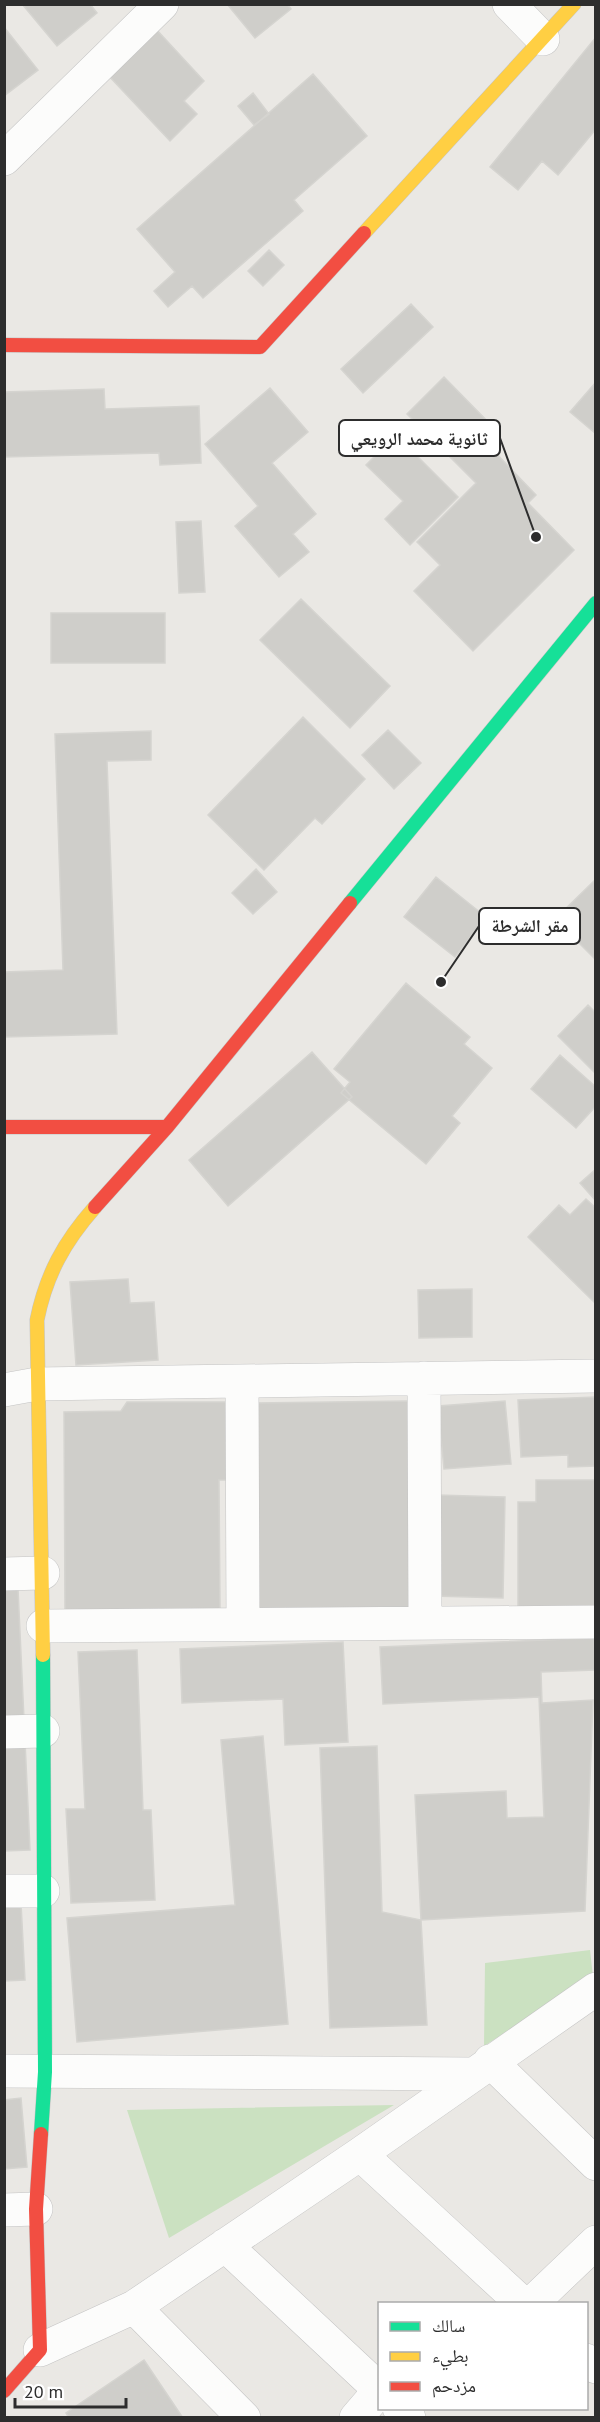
<svg xmlns="http://www.w3.org/2000/svg" width="600" height="2422" font-family="'PT Sans','Noto Naskh Arabic',sans-serif">
	<rect width="100%" height="100%" fill="#eae8e4"/>
	<path fill="#cbe1c1" d="M 590,1950 L 593,1977 L 484,2046 L 485,1963 Z
		M 394,2105 L 169,2238 L 127,2110 Z"/>
	<path fill="#cfceca" stroke="#d5d4d0" stroke-width="1.5" d="M 22,4 L 90,4 L 97,13 L 57,46 Z
		M 227,4 L 287,4 L 291,9 L 255,38 Z
		M 4,27 L 38,70 L 4,96 Z
		M 155,28 L 204,81 L 184,101 L 197,114 L 170,141 L 107,74 Z
		M 596,37 L 596,129 L 558,175 L 542,161 L 518,190 L 490,167 Z
		M 313,74 L 367,136 L 294,200 L 303,211 L 203,298 L 192,286 L 168,307 L 154,291 L 175,272 L 137,229 Z
		M 253,93 L 269,114 L 254,125 L 238,106 Z
		M 269,250 L 284,265 L 263,286 L 248,271 Z
		M 411,304 L 433,327 L 363,393 L 341,369 Z
		M 444,377 L 499,433 L 488,445 L 536,495 L 528,503 L 574,550 L 473,651 L 414,591 L 440,565 L 417,542 L 476,483 L 407,414 Z
		M 596,382 L 596,434 L 570,412 Z
		M 270,388 L 308,432 L 272,463 L 316,514 L 293,534 L 309,552 L 279,577 L 235,526 L 258,506 L 205,444 Z
		M 104,389 L 105,409 L 199,406 L 201,463 L 160,465 L 159,453 L 4,457 L 4,392 Z
		M 396,435 L 458,497 L 410,545 L 385,519 L 403,501 L 366,465 Z
		M 201,521 L 205,592 L 179,593 L 176,522 Z
		M 301,599 L 390,686 L 350,728 L 260,640 Z
		M 51,613 L 165,613 L 165,663 L 51,663 Z
		M 303,717 L 365,779 L 322,824 L 315,818 L 264,870 L 208,815 Z
		M 388,730 L 421,763 L 394,789 L 362,755 Z
		M 151,731 L 151,760 L 107,761 L 117,1034 L 4,1037 L 4,972 L 63,970 L 55,734 Z
		M 256,869 L 277,892 L 253,914 L 232,893 Z
		M 436,877 L 486,917 L 455,957 L 404,917 Z
		M 596,879 L 596,960 L 555,919 Z
		M 406,983 L 470,1037 L 464,1044 L 492,1068 L 452,1116 L 460,1123 L 426,1164 L 341,1093 L 350,1082 L 334,1069 Z
		M 588,1005 L 596,1013 L 596,1074 L 558,1036 Z
		M 312,1052 L 352,1097 L 228,1206 L 189,1160 Z
		M 560,1055 L 596,1087 L 596,1106 L 576,1128 L 531,1089 Z
		M 596,1169 L 596,1201 L 580,1183 Z
		M 586,1199 L 596,1208 L 596,1304 L 528,1237 L 559,1205 L 570,1215 Z
		M 128,1279 L 130,1303 L 154,1302 L 158,1360 L 76,1365 L 70,1282 Z
		M 472,1289 L 472,1337 L 419,1338 L 418,1290 Z
		M 596,1397 L 596,1466 L 568,1467 L 568,1455 L 521,1457 L 518,1400 Z
		M 408,1401 L 412,1608 L 256,1611 L 252,1403 Z
		M 505,1401 L 511,1464 L 444,1469 L 438,1406 Z
		M 127,1402 L 233,1402 L 233,1480 L 219,1480 L 220,1609 L 65,1610 L 64,1412 L 121,1411 Z
		M 536,1480 L 596,1480 L 595,1607 L 518,1607 L 518,1502 L 536,1502 Z
		M 437,1495 L 505,1497 L 503,1598 L 434,1596 Z
		M 17,1567 L 30,1850 L 4,1851 L 4,1568 Z
		M 594,1638 L 595,1670 L 541,1672 L 542,1703 L 593,1700 L 585,1911 L 421,1920 L 415,1795 L 506,1791 L 507,1818 L 544,1817 L 539,1697 L 383,1704 L 380,1647 Z
		M 343,1642 L 348,1742 L 285,1745 L 283,1699 L 182,1703 L 180,1649 Z
		M 137,1650 L 143,1810 L 151,1810 L 155,1900 L 71,1903 L 66,1809 L 85,1809 L 78,1652 Z
		M 263,1736 L 288,2024 L 77,2042 L 67,1918 L 235,1905 L 221,1740 Z
		M 377,1746 L 382,1912 L 421,1920 L 427,2025 L 330,2028 L 320,1748 Z
		M 4,1884 L 20,1884 L 25,1980 L 4,1981 Z
		M 21,2098 L 27,2167 L 4,2169 L 4,2100 Z
		M 144,2360 L 183,2418 L 69,2418 L 66,2413 Z"/>
	<g fill="none" stroke-linecap="round" stroke-linejoin="round">
		<defs>
			<path id="street" d="M 509,4 L 543,39
				M 4,159 L 162,4
				M 424,1378 L 425,1623
				M 242,1381 L 243,1625
				M 4,1390 L 37,1384 L 596,1376
				M 4,1574 L 43,1573
				M 43,1626 L 596,1622
				M 4,1732 L 43,1731
				M 4,1891 L 43,1891
				M 490,2061 L 596,2164
				M 4,2071 L 471,2074
				M 360,2154 L 523,2304
				M 4,2210 L 36,2209
				M 225,2245 L 380,2390 L 356,2418
				M 531,2304 L 596,2242
				M 134,2307 L 244,2418
				M 40,2350 L 134,2307 L 360,2154 L 596,1989
				M 586,2360 L 596,2367
				M 399,2408 L 409,2418"/>
			<path id="fast" d="M 350,903 L 596,603
				M 41,2134 L 45,2072 L 43,1655"/>
			<path id="slow" d="M 364,233 L 574,4
				M 43,1655 L 37,1320 C 46,1275 64,1242 95,1207"/>
			<path id="jam" d="M 4,345 L 260,347 L 364,233
				M 4,1127 L 167,1127
				M 95,1207 L 167,1127 L 350,903
				M 4,2391 L 40,2350 L 36,2209 L 41,2134"/>
		</defs>
		<use href="#street" stroke="#c4c4c4" stroke-width="34"/>
		<use href="#fast" stroke="#c4c4c4" stroke-width="15"/>
		<use href="#slow" stroke="#c4c4c4" stroke-width="15"/>
		<use href="#jam" stroke="#c4c4c4" stroke-width="15"/>
		<use href="#street" stroke="#fcfcfb" stroke-width="33"/>
		<use href="#fast" stroke="#16e098" stroke-width="14"/>
		<use href="#slow" stroke="#ffcf43" stroke-width="14"/>
		<use href="#jam" stroke="#f24e42" stroke-width="14"/>
	</g>
	<path fill="none" stroke="#2d2d2d" stroke-width="2" d="M536 537L500 438M441 982L479 926"/>
	<g fill="#2d2d2d" stroke="#fff" stroke-width="2">
		<circle cx="536" cy="537" r="6"/>
		<circle cx="441" cy="982" r="6"/>
	</g>
	<g fill="#fff" stroke="#2d2d2d" stroke-width="2">
		<rect x="339" y="420" width="161" height="36" rx="6"/>
		<rect x="479" y="908" width="101" height="36" rx="6"/>
	</g>
	<g font-size="18" text-anchor="middle" font-weight="bold" fill="#2d2d2d">
		<text x="419" y="445">ثانوية محمد الرويعي</text>
		<text x="530" y="932">مقر الشرطة</text>
	</g>
	<rect width="600" height="2422" fill="none" stroke="#2d2d2d" stroke-width="12"/>
	<rect x="378" y="2302" width="210" height="108" fill="#ffffff" stroke="#ababab" stroke-width="1.5"/>
	<rect x="390" y="2322" width="30" height="9" fill="#16e098" stroke="#ababab" stroke-width="1.5"/>
	<text x="432" y="2332" font-size="18" fill="#2d2d2d">سالك</text>
	<rect x="390" y="2352" width="30" height="9" fill="#ffcf43" stroke="#ababab" stroke-width="1.5"/>
	<text x="432" y="2362" font-size="18" fill="#2d2d2d">بطيء</text>
	<rect x="390" y="2382" width="30" height="9" fill="#f24e42" stroke="#ababab" stroke-width="1.5"/>
	<text x="432" y="2392" font-size="18" fill="#2d2d2d">مزدحم</text>
	<path d="M15 2398v9h111v-9" fill="none" stroke="#2d2d2d" stroke-width="3"/>
	<text x="24" y="2398" font-size="18" fill="#2d2d2d" stroke="#ffffff" stroke-width="4.5" paint-order="stroke">20 m</text>
</svg>
